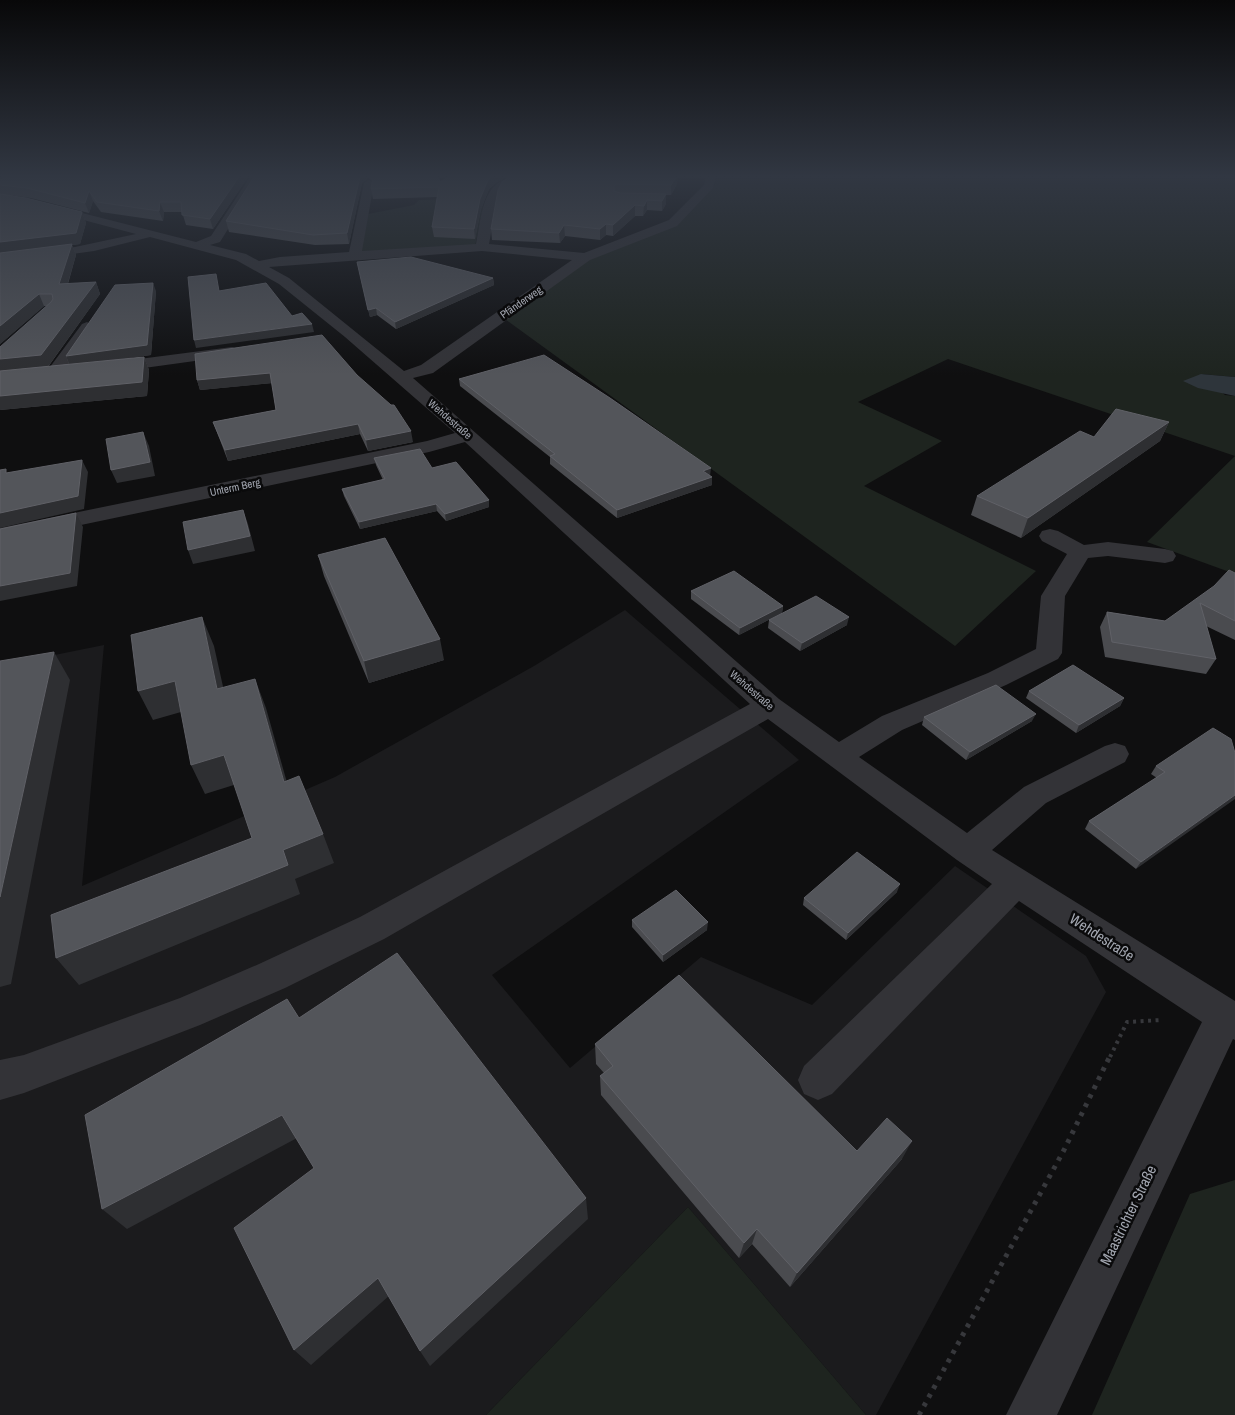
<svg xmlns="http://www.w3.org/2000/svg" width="1235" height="1415" font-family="'Archivo Narrow',sans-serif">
	<rect width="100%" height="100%" fill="#0f0f10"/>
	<path fill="#1b1b1d" d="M 625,610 L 799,760 L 492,975 L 570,1068 L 701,957 L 812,1005 L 955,866 L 1086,956 L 1106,992 L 876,1415 L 866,1415 L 688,1207 L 486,1415 L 0,1415 L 0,666 L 104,645 L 82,886 L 335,777 L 534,666 Z"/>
	<path fill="#1e241f" d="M 716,177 L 1235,177 L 1235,377 L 1201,374 L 1225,395 L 1235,396 L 1235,574 L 1147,542 L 1235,456 L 948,359 L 858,402 L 942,441 L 864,486 L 1036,571 L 955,646 L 502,317 L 597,255 L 679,223 L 715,185 Z
		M 485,198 L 475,246 L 358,255 L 368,214 L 414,205 L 419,200 Z
		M 1235,1180 L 1235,1415 L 1092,1415 L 1190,1194 Z
		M 688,1207 L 866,1415 L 486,1415 Z"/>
	<path fill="#2e353b" d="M 1201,374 L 1235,377 L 1235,396 L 1198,388 L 1183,381 Z"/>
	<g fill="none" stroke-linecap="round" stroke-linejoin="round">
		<path stroke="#37383c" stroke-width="4" stroke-dasharray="3 4.5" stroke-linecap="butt" d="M 1110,1057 L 1127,1022 L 1162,1020"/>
		<path stroke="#37383c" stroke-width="5" stroke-dasharray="4 6" stroke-linecap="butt" d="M 919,1415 L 1064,1150 L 1110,1056"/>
		<path fill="#333337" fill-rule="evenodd" d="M 250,177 L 260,177 L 220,242 L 210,245 L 246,254 L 259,261 L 280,257 L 349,252 L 364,183 L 369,180 L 374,183 L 362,251 L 476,244 C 482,214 482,177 520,177 L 501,190 L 497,199 L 489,244 L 584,253 L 669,220 L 704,185 L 706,177 L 716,177 L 713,188 L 677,226 L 590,260 L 433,373 L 413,378 L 779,699 L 839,742 L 882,716 L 988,673 L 1036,649 L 1041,596 L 1067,554 L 1042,541 L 1039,536 L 1042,531 L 1050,529 L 1058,531 L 1084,545 L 1108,542 L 1165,549 L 1173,551 L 1176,556 L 1173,561 L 1165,563 L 1108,556 L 1088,558 L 1065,596 L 1062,653 L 1058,659 L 1006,685 L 902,730 L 859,757 L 967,833 L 1024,787 L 1105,746 L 1115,743 L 1125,746 L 1129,754 L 1125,762 L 1046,803 L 992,850 L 1235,1001 L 1235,1040 L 1233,1039 L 1057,1415 L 1006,1415 L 1202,1022 L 1019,901 L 832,1094 L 818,1100 L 804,1094 L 798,1080 L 804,1066 L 992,884 L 957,860 L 768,719 L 384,939 L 285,988 L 200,1025 L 24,1093 L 0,1100 L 0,1060 L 24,1055 L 180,998 L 259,964 L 360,917 L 750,704 L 465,442 L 429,452 L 0,542 L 0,528 L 427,441 L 455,433 L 345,337 L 279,284 L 236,260 L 150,237 L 94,251 L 0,264 L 0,256 L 75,247 L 136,234 L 31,206 L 0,201 L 0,195 L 31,200 L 196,242 L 211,236 ZM 482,251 L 572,260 L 421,365 L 404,371 L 289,278 L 269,267 Z
			M 87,322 L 95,327 L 59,379 L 47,379 L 45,375 L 47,371 L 82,324 Z
			M 232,347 L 238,349 L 240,352 L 238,355 L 108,373 L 102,372 L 100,368 L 102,364 L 108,363 Z"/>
	</g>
	<path fill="#4a4b4f" d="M 0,177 L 248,177 L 213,229 L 186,225 L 182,212 L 164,212 L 163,221 L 101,212 L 93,201 L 89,213 L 31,198 L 9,195 L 82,212 L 86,223 L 80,244 L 72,245 L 76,255 L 68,284 L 96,282 L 100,294 L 48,367 L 69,364 L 66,356 L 156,291 L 151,355 L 101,361 L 144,357 L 149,370 L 147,396 L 0,410 L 1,347 L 47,306 L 44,306 L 0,344 Z
		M 254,177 L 438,177 L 440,182 L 507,177 L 497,182 L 489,189 L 481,209 L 475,239 L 434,237 L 432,227 L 437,197 L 373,199 L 371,189 L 373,181 L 368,178 L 362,183 L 349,244 L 315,245 L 229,232 L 226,221 Z
		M 509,177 L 677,184 L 671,195 L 666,195 L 666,204 L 662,211 L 647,210 L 643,216 L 635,216 L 613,236 L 606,235 L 600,240 L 565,236 L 560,243 L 492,240 L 491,229 Z
		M 357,262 L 493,278 L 494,285 L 396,329 L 377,315 L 370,317 Z
		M 322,335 L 413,442 L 368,451 L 360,434 L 228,461 L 213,422 L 276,410 L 272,383 L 200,390 L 197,380 Z
		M 459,379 L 710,476 L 712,485 L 617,518 L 550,464 L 550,457 L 460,386 Z
		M 1169,422 L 1160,441 L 1021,538 L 971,515 L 977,496 L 1094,437 Z
		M 374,458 L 432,468 L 489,507 L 446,521 L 437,511 L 360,529 L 344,496 L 342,489 L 383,480 L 376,465 Z
		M 318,555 L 444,660 L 369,683 L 324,576 Z
		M 1235,573 L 1235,640 L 1206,626 L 1216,659 L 1206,674 L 1105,657 L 1100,627 L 1107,612 L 1165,621 Z
		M 691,591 L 783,606 L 782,613 L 739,635 L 691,599 Z
		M 769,620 L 847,625 L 800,651 L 768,628 Z
		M 1029,691 L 1124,698 L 1120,706 L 1076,733 L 1026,698 Z
		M 924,717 L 1032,721 L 966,760 L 922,725 Z
		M 1235,753 L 1136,869 L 1085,829 L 1089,821 L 1157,778 L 1151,774 L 1156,766 Z
		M 897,892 L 846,940 L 803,905 L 804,898 Z
		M 632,920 L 707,930 L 663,962 L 632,927 Z
		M 595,1044 L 857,1151 L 902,1159 L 790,1287 L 752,1244 L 739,1258 L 601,1095 L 600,1076 L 604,1073 L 596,1064 Z"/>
	<path fill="#2e2f32" d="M 0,177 L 14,177 L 0,181 Z
		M 239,177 L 248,177 L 213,229 L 210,219 Z
		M 360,177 L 368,177 L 368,178 L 362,183 L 349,244 L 347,233 Z
		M 491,177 L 507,177 L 497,182 L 489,189 L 481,209 L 475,239 L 474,229 L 480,199 L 488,180 Z
		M 676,177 L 678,177 L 677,184 L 671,195 L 671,185 Z
		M 89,191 L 93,201 L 89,213 L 85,203 Z
		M 666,194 L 666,204 L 662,211 L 662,201 Z
		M 647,200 L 647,210 L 643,216 L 644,206 Z
		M 160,202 L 164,212 L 163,221 L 159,211 Z
		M 635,205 L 635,216 L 613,236 L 613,225 Z
		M 82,212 L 86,223 L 80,244 L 72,245 L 76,255 L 64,296 L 0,254 L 0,242 Z
		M 606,224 L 606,235 L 600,240 L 600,229 Z
		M 564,225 L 565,236 L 560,243 L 559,233 Z
		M 493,278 L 494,285 L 396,329 L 395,322 Z
		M 96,282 L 100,294 L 47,368 L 0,372 L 0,359 Z
		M 153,283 L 156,291 L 151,355 L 70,366 L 66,356 Z
		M 39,294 L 44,306 L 0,344 L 0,326 Z
		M 376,308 L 377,315 L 370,317 L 368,310 Z
		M 312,324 L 314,332 L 196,348 L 194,340 Z
		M 144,357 L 149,370 L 147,396 L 0,410 L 0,396 Z
		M 270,373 L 273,383 L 200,390 L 197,380 Z
		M 1169,422 L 1160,441 L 1021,538 L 1028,518 Z
		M 358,424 L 360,434 L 228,461 L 225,450 Z
		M 411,431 L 413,442 L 368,451 L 366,440 Z
		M 143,432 L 149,446 L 155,476 L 117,483 L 111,470 Z
		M 82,460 L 88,472 L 84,509 L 0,528 L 0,513 Z
		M 711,468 L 710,476 L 703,471 Z
		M 712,477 L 712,485 L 617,518 L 617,510 Z
		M 489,500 L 489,507 L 446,521 L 445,514 Z
		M 436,504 L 437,511 L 360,529 L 359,522 Z
		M 243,510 L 248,524 L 255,551 L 193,564 L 188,550 Z
		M 76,513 L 83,527 L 77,586 L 0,601 L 0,586 Z
		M 783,606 L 782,613 L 739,635 L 740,628 Z
		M 202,617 L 214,646 L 230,718 L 217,689 Z
		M 849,617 L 847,625 L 800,651 L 802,643 Z
		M 440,639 L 444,660 L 369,683 L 364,661 Z
		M 54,652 L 70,680 L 11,984 L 0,987 L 0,897 Z
		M 255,679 L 266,708 L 295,811 L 284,782 Z
		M 175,681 L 188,710 L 153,720 L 138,691 Z
		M 1124,698 L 1120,706 L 1076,733 L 1079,725 Z
		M 1036,714 L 1032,721 L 966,760 L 970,752 Z
		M 224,755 L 237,784 L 205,794 L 191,765 Z
		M 1235,795 L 1235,799 L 1136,869 L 1141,862 Z
		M 323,834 L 334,863 L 295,879 L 300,894 L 79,985 L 56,958 L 283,850 Z
		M 900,884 L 897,892 L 846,940 L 848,933 Z
		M 708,922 L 707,930 L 663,962 L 663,955 Z
		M 282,1115 L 297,1138 L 127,1229 L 102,1209 Z
		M 912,1141 L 902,1159 L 790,1287 L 797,1273 Z
		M 586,1198 L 588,1219 L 430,1366 L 420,1351 Z
		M 757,1229 L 752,1244 L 739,1258 L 744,1243 Z
		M 378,1278 L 390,1295 L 311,1365 L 294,1350 Z"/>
	<path fill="#53555a" stroke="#606167" d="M 8,177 L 239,177 L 210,219 L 182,215 L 181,202 L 160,202 L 159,211 L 97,202 L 89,191 L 85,203 L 27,188 L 0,185 L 0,180 Z
		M 254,177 L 360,177 L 347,233 L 313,235 L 226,221 Z
		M 373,177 L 438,177 L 440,182 L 448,177 L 491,177 L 488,180 L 480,199 L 474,229 L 432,227 L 439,187 L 371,189 Z
		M 509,177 L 676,177 L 671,185 L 616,184 L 614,186 L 614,191 L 620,193 L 666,194 L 662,201 L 647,200 L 644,206 L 635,205 L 613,225 L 606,224 L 600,229 L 564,225 L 559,233 L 491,229 L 498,190 L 502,182 Z
		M 0,194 L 26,198 L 82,212 L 76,233 L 0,242 Z
		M 72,244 L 59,284 L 96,282 L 41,355 L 0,359 L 0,347 L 51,302 L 53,299 L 52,294 L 39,294 L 0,326 L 0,253 Z
		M 411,257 L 493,278 L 395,322 L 376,308 L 368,310 L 357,262 Z
		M 216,274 L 219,291 L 266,283 L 292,316 L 302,313 L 312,324 L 194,340 L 188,277 Z
		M 153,283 L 147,345 L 66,356 L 115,285 Z
		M 322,335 L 357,375 L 391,405 L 394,405 L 411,431 L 366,440 L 358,424 L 225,450 L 213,422 L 276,410 L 270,373 L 197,380 L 195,354 Z
		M 544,355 L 610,398 L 711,468 L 703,471 L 712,477 L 617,510 L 550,456 L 555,454 L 459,379 Z
		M 144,357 L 142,382 L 0,396 L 0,371 Z
		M 1116,409 L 1169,422 L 1028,518 L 977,496 L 1080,431 L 1094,437 Z
		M 143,432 L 150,462 L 111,470 L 106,439 Z
		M 420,449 L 432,468 L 456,462 L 489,500 L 445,514 L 436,504 L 359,522 L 342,489 L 385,479 L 374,458 Z
		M 82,460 L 78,496 L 0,513 L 0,470 L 6,469 L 6,473 Z
		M 243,510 L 250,536 L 188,550 L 183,522 Z
		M 76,513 L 70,573 L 0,586 L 0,529 Z
		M 385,538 L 440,639 L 364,661 L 318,555 Z
		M 1229,570 L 1235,573 L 1235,621 L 1200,603 L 1216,659 L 1112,642 L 1107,612 L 1165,621 L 1214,586 Z
		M 734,571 L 783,606 L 740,628 L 691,591 Z
		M 816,596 L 849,617 L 802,643 L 769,620 Z
		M 202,617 L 217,689 L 255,679 L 284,782 L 299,776 L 323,834 L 283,850 L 288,865 L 56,958 L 51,915 L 252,838 L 224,755 L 191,765 L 175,681 L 138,691 L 131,635 Z
		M 54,652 L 0,897 L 0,661 Z
		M 1073,665 L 1124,698 L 1079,725 L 1029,691 Z
		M 996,685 L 1036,714 L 970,752 L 924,717 Z
		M 1213,728 L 1231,739 L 1235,753 L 1235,795 L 1141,862 L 1089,821 L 1165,772 L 1156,766 Z
		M 857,852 L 900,884 L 848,933 L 804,898 Z
		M 676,890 L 708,922 L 663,955 L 632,920 Z
		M 397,953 L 586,1198 L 420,1351 L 378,1278 L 294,1350 L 234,1228 L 314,1168 L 282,1115 L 102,1209 L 85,1115 L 287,999 L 299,1018 Z
		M 679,975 L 857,1151 L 887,1118 L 912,1141 L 797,1273 L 757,1229 L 744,1243 L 600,1076 L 613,1066 L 595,1044 Z"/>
	<linearGradient id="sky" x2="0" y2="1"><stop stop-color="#080809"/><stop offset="0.47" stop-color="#313742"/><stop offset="1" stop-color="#313742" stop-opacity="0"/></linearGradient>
	<rect width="1235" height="375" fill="url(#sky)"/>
	<g text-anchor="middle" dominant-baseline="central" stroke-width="5" stroke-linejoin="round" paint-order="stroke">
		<g font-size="11" fill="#a2a6b0" stroke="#0a0a0b">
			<text transform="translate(521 302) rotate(-35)">Pfänderweg</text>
			<text transform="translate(450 419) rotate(41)">Wehdestraße</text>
			<text transform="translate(235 487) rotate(-12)">Unterm Berg</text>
			<text transform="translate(752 690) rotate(41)">Wehdestraße</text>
		</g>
		<g font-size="15" fill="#a2a6b0" stroke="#0a0a0b">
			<text transform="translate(1102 937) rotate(33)">Wehdestraße</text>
			<text transform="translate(1128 1215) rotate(-64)">Maastrichter Straße</text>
		</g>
	</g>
</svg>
